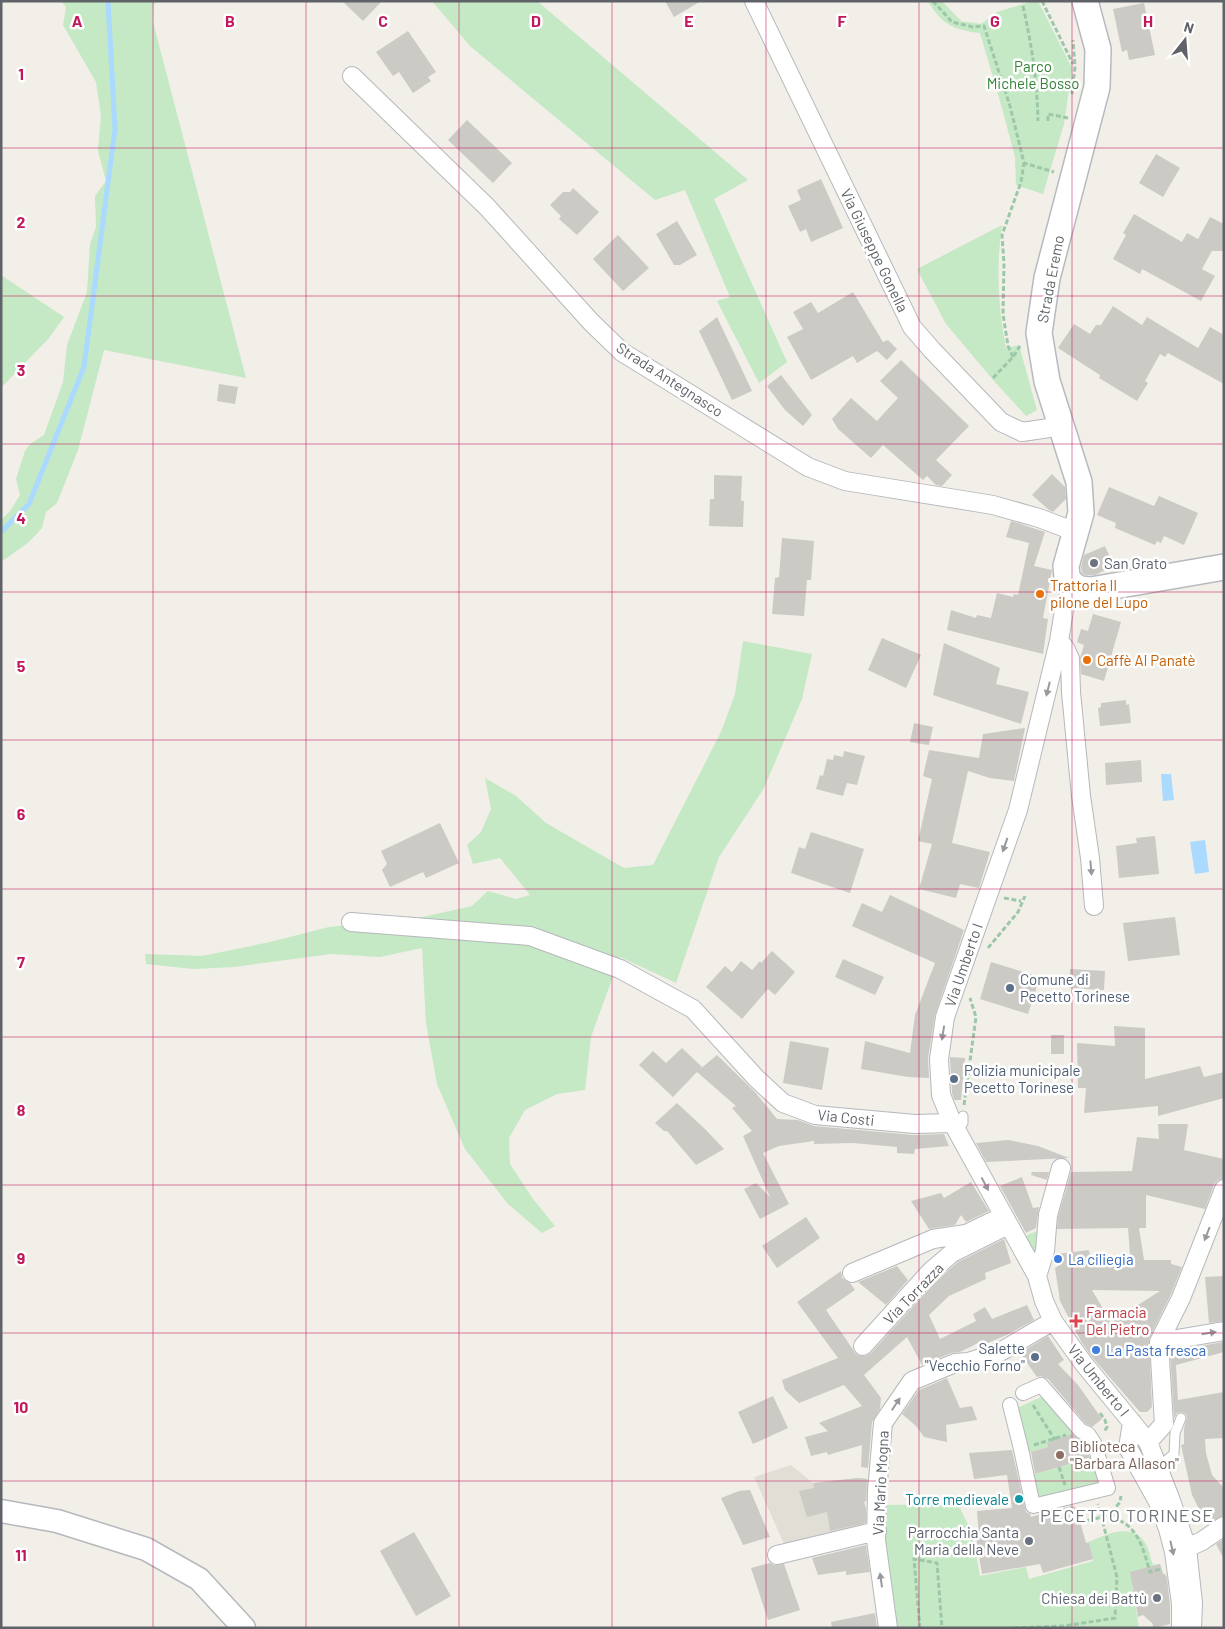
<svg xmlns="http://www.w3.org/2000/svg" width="1225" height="1629" font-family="Barlow,sans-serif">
	<rect width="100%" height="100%" fill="#f1efe8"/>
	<path fill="#e1ded6" d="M 791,1465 L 813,1483 L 858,1478 L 871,1480 L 876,1499 L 864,1502 L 869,1523 L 865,1531 L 786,1548 L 754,1477 Z"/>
	<path fill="#c5e8c5" d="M 61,1 L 157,1 L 154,4 L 153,22 L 246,378 L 104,350 L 78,450 L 57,503 L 46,512 L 42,528 L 29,542 L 1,562 L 1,520 L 10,511 L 20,495 L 16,479 L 25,451 L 30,444 L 44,435 L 63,382 L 67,345 L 87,292 L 90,244 L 96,227 L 95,196 L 106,181 L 98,151 L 101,116 L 96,82 L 63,25 L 66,7 Z
		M 432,1 L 537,1 L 748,180 L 714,199 L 787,362 L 759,383 L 717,301 L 730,297 L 685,190 L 655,200 L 470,46 Z
		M 928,1 L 942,1 L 961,21 L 981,24 L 997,12 L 1033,1 L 1038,1 L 1072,68 L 1064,124 L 1043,194 L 1016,185 L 1015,157 L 1002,108 L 980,33 C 954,30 942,25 928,1 Z
		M 1002,225 C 996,266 998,308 1006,348 L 1019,345 L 1037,410 L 1026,416 L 994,381 L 946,324 L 917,269 Z
		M 1,275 L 64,317 L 49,338 L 1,388 Z
		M 743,641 L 812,654 L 802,699 L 764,788 L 719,857 L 676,983 L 620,957 L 591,1037 L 585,1090 L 557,1094 L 525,1110 L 509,1138 L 510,1164 L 533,1199 L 555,1226 L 542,1233 L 508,1204 L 465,1149 L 437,1084 L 426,1023 L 422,948 L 380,957 L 331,954 L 234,967 L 193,969 L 146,964 L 145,954 L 202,956 L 270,942 L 329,927 L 418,918 L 472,906 L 488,891 L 516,899 L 530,895 L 500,858 L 473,864 L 467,845 L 481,832 L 491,809 L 485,778 L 516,796 L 546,823 L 624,868 L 653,865 L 721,732 L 735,694 Z
		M 1037,1231 L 1040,1231 L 1040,1252 L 1034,1254 L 1022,1237 Z
		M 1041,1397 L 1078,1430 L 1087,1435 L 1068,1442 L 1047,1443 L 1048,1447 L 1024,1454 L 1015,1409 Z
		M 1091,1458 L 1099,1485 L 1036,1502 L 1029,1476 Z
		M 958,1504 L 972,1533 L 980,1576 L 1026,1567 L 1029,1579 L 1093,1561 L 1089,1542 C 1104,1535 1130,1523 1143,1540 C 1149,1547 1150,1557 1153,1565 L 1160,1564 L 1163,1574 L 1132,1585 L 1139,1628 L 894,1628 L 882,1523 L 882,1505 Z"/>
	<path fill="#aadaff" d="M 1161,774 L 1171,774 L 1174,800 L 1163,801 Z
		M 1205,840 L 1209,872 L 1195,874 L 1190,842 Z"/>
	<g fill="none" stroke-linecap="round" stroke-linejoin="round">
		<path stroke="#aadaff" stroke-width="5" d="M 1,532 L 29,504 L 84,367 L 115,129 L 108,1"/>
	</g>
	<path fill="#cccac5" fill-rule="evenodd" d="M 342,1 L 382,1 L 363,21 Z
		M 665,1 L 701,1 L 674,17 Z
		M 1144,3 L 1155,55 L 1129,60 L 1127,50 L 1122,52 L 1113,9 Z
		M 408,31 L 436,72 L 428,77 L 431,81 L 413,93 L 399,72 L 393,76 L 376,52 Z
		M 467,120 L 512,163 L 493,183 L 448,140 Z
		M 1156,154 L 1180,168 L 1163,197 L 1139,183 Z
		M 821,179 L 843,228 L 811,242 L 806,229 L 800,232 L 788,206 L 801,200 L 797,190 Z
		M 573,188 L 599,212 L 577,235 L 559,219 L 561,216 L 550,205 L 563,192 L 570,192 Z
		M 1134,214 L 1182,242 L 1187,233 L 1198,239 L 1210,217 L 1224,224 L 1224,251 L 1212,251 L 1202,269 L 1215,276 L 1201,301 L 1142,269 L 1140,274 L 1113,259 L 1126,235 L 1123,233 Z
		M 677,221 L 697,255 L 680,265 L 674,265 L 656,234 Z
		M 618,235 L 649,268 L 623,291 L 593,259 Z
		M 853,292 L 883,342 L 888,340 L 897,349 L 887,360 L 877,351 L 857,363 L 853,356 L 811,380 L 787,337 L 803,329 L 793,312 L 811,302 L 818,313 Z
		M 1113,306 L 1142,325 L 1147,317 L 1198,348 L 1210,327 L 1224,335 L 1224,384 L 1168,353 L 1165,357 L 1160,354 L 1145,381 L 1148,383 L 1137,401 L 1099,378 L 1100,375 L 1058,348 L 1074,324 L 1090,334 L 1096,325 L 1101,325 Z
		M 717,317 L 752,391 L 732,400 L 699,331 Z
		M 901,360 L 969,426 L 936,460 L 952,475 L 942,486 L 936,485 L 927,476 L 923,480 L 883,445 L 871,458 L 838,429 L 832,419 L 851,398 L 877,421 L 898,398 L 880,381 Z
		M 781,375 L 812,415 L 803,426 L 785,410 L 767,386 Z
		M 219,384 L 238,387 L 235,404 L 217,401 Z
		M 1052,474 L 1065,487 L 1066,499 L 1053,512 L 1049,510 L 1032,495 Z
		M 714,475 L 742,476 L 741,501 L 744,501 L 743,527 L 709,526 L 710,499 L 714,499 Z
		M 1109,487 L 1154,506 L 1159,496 L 1198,513 L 1184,545 L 1164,536 L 1161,543 L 1157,541 L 1155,545 L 1115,528 L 1116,523 L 1097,515 Z
		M 1011,521 L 1045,532 L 1034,566 L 1052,570 L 1043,618 L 1048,619 L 1043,654 L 947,630 L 951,610 L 976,618 L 977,615 L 991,618 L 997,593 L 1013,597 L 1014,594 L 1018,595 L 1029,543 L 1006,537 Z
		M 782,538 L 814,541 L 811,580 L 807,580 L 804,616 L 772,614 L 775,578 L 779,577 Z
		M 1105,546 L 1114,566 L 1095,575 L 1085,575 L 1082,573 L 1081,567 L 1084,555 Z
		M 1093,614 L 1121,622 L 1104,681 L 1081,674 L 1080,658 L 1084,645 L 1077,642 L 1081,629 L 1088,631 Z
		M 882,638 L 921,655 L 906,688 L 868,670 Z
		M 944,643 L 1000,668 L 996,684 L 1029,692 L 1021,724 L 933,695 Z
		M 1126,700 L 1126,705 L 1129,704 L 1131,723 L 1100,726 L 1098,708 L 1101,707 L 1101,703 Z
		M 914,723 L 933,727 L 929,745 L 910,742 Z
		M 1025,728 L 1014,781 L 990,778 L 968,771 L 952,843 L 990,852 L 979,888 L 960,884 L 956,898 L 919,889 L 932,844 L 918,841 L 932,779 L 923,776 L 929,750 L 979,758 L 983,734 Z
		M 844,751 L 865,756 L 857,785 L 847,783 L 843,796 L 816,789 L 820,775 L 823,776 L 827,759 L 833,760 L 834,755 L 843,757 Z
		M 1141,760 L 1142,782 L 1106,785 L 1105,763 Z
		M 440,823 L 459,863 L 426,878 L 423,872 L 390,887 L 382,870 L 387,864 L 381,851 Z
		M 811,832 L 864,849 L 850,893 L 791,873 L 799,847 L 805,849 Z
		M 1155,836 L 1159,874 L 1119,878 L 1116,846 L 1137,843 L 1136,838 Z
		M 890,895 L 964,930 L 935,1015 L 928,1058 L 929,1078 L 908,1077 L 861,1069 L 865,1041 L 910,1053 L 915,1015 L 935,963 L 852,926 L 862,903 L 882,912 Z
		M 1175,917 L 1180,955 L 1128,961 L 1123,923 Z
		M 772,951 L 795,972 L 775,995 L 768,989 L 742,1019 L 706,987 L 725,966 L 732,972 L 741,961 L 752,970 L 760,961 L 761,963 Z
		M 843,959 L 884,977 L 875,995 L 835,977 Z
		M 991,962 L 1040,977 L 1028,1014 L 980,999 Z
		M 1070,969 L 1105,971 L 1104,990 L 1069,988 Z
		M 1114,1026 L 1145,1028 L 1145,1079 L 1200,1066 L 1204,1077 L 1224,1072 L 1224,1098 L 1158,1116 L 1158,1106 L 1084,1113 L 1086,1088 L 1078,1088 L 1077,1043 L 1115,1046 Z
		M 1051,1035 L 1064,1035 L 1064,1054 L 1051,1054 Z
		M 790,1041 L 829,1048 L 822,1090 L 783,1083 Z
		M 682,1048 L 702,1067 L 699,1070 L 717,1055 L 755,1092 L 777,1119 L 798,1120 L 814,1126 L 914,1135 L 944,1134 L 949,1146 L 915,1149 L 914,1154 L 897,1153 L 897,1147 L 853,1143 L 814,1144 L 814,1141 L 779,1146 L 763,1153 L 789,1204 L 760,1219 L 744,1189 L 756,1183 L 770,1197 L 743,1136 L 752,1131 L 732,1108 L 736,1106 L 697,1072 L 673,1097 L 639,1065 L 653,1051 L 666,1063 Z
		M 950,1057 L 965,1058 L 961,1100 L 954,1100 L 952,1093 Z
		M 677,1103 L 705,1129 L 724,1149 L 696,1165 L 667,1131 L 664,1131 L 655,1123 Z
		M 1158,1124 L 1188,1124 L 1184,1150 L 1224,1159 L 1224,1179 L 1218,1180 L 1214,1185 L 1205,1209 L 1146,1195 L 1146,1228 L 1139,1228 L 1144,1260 L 1171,1260 L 1171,1264 L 1182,1267 L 1171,1294 L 1149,1339 L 1152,1407 L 1147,1412 L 1140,1412 L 1092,1357 L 1082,1343 L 1060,1301 L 1055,1268 L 1062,1264 L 1057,1254 L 1089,1250 L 1090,1257 L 1130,1255 L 1128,1228 L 1057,1229 L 1058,1217 L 1071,1172 L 1132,1171 L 1137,1137 L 1159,1139 ZM 1092,1290 L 1160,1291 L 1111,1322 Z
		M 1008,1140 L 1038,1146 L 1069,1158 L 986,1162 L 976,1143 Z
		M 1032,1172 L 1049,1172 L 1047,1180 L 1031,1175 Z
		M 1022,1177 L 1033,1208 L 1039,1207 L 1036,1228 L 1026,1233 L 1000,1186 Z
		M 971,1182 L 989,1211 L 966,1222 L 961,1215 L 955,1225 L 929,1229 L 911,1201 L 941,1193 L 944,1198 Z
		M 806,1217 L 820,1238 L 777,1268 L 762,1246 Z
		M 1004,1239 L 1011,1263 L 985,1273 L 986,1279 L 949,1296 L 929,1315 L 940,1339 L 976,1321 L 973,1314 L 985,1307 L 992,1319 L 1027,1305 L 1034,1320 L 1007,1335 L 985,1344 L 984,1340 L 960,1352 L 951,1353 L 922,1365 L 907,1337 L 864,1375 L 881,1398 L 880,1409 L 872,1422 L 868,1468 L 861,1467 L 862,1445 L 828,1455 L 827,1452 L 811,1456 L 805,1437 L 828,1431 L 819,1423 L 862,1406 L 844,1385 L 799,1403 L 785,1390 L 782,1380 L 838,1358 L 797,1302 L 841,1271 L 842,1278 L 850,1283 L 855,1290 L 826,1310 L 856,1354 L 860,1356 L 866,1356 L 871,1353 L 938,1279 L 958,1262 Z
		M 897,1266 L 908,1280 L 886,1305 L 858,1282 Z
		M 1224,1276 L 1224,1321 L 1209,1323 L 1205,1277 Z
		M 1048,1336 L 1064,1360 L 1058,1364 L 1078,1385 L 1102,1419 L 1092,1427 L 1086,1424 L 1048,1379 L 1041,1376 L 1037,1377 L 1020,1353 Z
		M 1224,1342 L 1224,1352 L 1176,1365 L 1178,1400 L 1224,1392 L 1224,1438 L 1205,1439 L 1206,1453 L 1212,1475 L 1224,1488 L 1224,1515 L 1207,1525 L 1192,1495 L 1181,1445 L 1184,1444 L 1184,1428 L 1187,1417 L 1186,1414 L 1181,1412 L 1177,1413 L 1174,1418 L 1170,1351 Z
		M 947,1378 L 960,1408 L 972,1406 L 977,1420 L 946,1425 L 947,1442 L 924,1437 L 916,1426 L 902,1414 L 919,1390 Z
		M 773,1396 L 788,1428 L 753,1444 L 738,1412 Z
		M 1072,1434 L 1082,1441 L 1086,1447 L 1090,1458 L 1035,1474 L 1031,1452 L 1048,1447 L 1047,1443 Z
		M 1012,1450 L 1026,1512 L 1030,1514 L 1031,1517 L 1071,1506 L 1076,1507 L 1086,1543 L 1089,1542 L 1093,1559 L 1043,1573 L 1040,1564 L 982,1574 L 976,1538 L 979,1537 L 977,1511 L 1012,1508 L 1007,1475 L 974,1479 L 969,1453 Z
		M 858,1478 L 867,1479 L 866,1501 L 864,1501 L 866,1509 L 866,1523 L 830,1531 L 827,1512 L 807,1517 L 799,1491 L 814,1488 L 813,1483 Z
		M 750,1490 L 770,1537 L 743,1545 L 721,1498 L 739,1491 Z
		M 414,1532 L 451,1596 L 416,1616 L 380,1551 Z
		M 1224,1539 L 1224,1559 L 1216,1544 Z
		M 866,1545 L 870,1572 L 846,1575 L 846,1571 L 818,1575 L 812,1558 Z
		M 770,1563 L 774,1565 L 784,1564 L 800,1610 L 768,1620 L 751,1568 Z
		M 1160,1564 L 1163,1574 L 1165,1574 L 1167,1578 L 1170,1605 L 1170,1624 L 1154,1628 L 1152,1623 L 1143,1615 L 1138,1617 L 1130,1572 Z
		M 875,1613 L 877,1628 L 832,1628 L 831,1622 Z"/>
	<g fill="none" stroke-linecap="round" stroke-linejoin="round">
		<defs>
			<path id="service" d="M 957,1131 L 963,1123 L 963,1116
				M 1158,1467 L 1174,1454 L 1175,1433 L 1181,1418"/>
			<path id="pedestrian" d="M 1010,1405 L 1021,1449 L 1033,1506 L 1108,1488 L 1094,1443 L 1088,1434 L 1081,1431 L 1041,1385 L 1023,1393"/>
			<path id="minor" d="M 754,1 L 912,327 L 932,350 L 1001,422 L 1022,432 L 1049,428 L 1059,423
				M 352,76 L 487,207 L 591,322 L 622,352 L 808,467 L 845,481 L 993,505 L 1039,518 L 1076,532
				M 1072,584 L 1064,611 L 1059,641 L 1018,810 L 945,1017 L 939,1059 L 941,1095 L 952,1122 L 1037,1276 L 1044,1301 L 1053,1321 L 1084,1364 L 1148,1442 L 1170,1498 L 1187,1548 L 1193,1603 L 1192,1628
				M 1059,641 L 1065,648 L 1070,659 L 1071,692 L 1081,796 L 1090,858 L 1094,906
				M 351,922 L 530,936 L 620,969 L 693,1009 L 756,1078 L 783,1103 L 815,1115 L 915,1124 L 949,1123 L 952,1122
				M 852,1273 L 933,1239 L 966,1234 L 997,1219 L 1006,1221 L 1002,1228 L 952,1253 L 931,1271 L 863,1346
				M 1037,1276 L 1045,1251 L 1048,1215 L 1061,1168
				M 1159,1342 L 1224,1331
				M 1132,1422 L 1128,1448 L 1158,1502 L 1168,1529 L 1174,1552 L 1181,1604 L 1181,1628
				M 1148,1442 L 1164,1424 L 1159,1342 L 1181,1298 L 1224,1189
				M 1187,1548 L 1202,1541 L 1224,1526
				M 777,1555 L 877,1531
				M 888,1628 L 876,1540 L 877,1491 L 883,1423 L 912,1381 L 955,1363 L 968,1362 L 1000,1352 L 1053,1321"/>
			<path id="tertiary" d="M 1,1511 L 57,1521 L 146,1549 L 199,1579 L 244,1628"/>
			<path id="secondary" d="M 1085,1 L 1098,49 L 1097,87 L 1047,278 L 1039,333 L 1047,381 L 1079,482 L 1081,513 L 1066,566 L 1067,577 L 1072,584 L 1080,589 L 1091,590 L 1224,567"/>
		</defs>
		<use href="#service" stroke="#b5b8bc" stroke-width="11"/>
		<use href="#pedestrian" stroke="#b5b8bc" stroke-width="16"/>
		<use href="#minor" stroke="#b5b8bc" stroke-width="20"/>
		<use href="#tertiary" stroke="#b5b8bc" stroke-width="25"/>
		<use href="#secondary" stroke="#b6babf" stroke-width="28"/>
		<path stroke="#9cc7a9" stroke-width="3" stroke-dasharray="5 2.5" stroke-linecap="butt" d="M 933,1 L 952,22 L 973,27 L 984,26 L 1010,106 L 1024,163 L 1054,172
			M 1042,1 L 1073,64
			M 1023,6 C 1032,47 1037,79 1038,121
			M 1072,94 L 1075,67 L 1073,40
			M 1048,121 L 1048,114 L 1068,118
			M 1013,357 L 1008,346 L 1003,314 L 1004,264 L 1002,235 L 1021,182 L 1024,163
			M 993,378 L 1013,357 L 1020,346
			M 1004,898 L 1021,901
			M 988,948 L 1018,912 L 1025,896
			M 964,1105 L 976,1017 L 970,998
			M 1033,1405 L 1055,1440
			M 1100,1413 L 1105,1420 L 1107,1427 L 1104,1432
			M 1034,1445 L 1066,1435
			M 1059,1467 L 1065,1485
			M 1116,1514 L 1118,1520 C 1139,1528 1144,1552 1150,1572 L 1161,1569
			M 1080,1522 L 1116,1514 L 1115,1508 L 1120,1502 L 1121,1496
			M 920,1628 L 914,1559 L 937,1563 L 942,1628
			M 1014,1628 L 1064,1626 L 1115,1618 L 1117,1577 L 1098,1504"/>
		<use href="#service" stroke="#fff" stroke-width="9"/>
		<use href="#pedestrian" stroke="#fff" stroke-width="14"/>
		<use href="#minor" stroke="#fff" stroke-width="18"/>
		<use href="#tertiary" stroke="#fff" stroke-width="22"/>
		<use href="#secondary" stroke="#fff" stroke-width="25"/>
	</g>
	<defs><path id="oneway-solid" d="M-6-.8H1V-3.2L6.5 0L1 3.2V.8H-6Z" transform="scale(1.25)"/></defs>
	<g fill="#979a9d">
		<use href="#oneway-solid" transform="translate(1048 689) rotate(104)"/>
		<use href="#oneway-solid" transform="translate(1005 845) rotate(109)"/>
		<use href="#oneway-solid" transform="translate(1091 868) rotate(85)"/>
		<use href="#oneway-solid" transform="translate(943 1033) rotate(99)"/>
		<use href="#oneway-solid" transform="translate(985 1184) rotate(62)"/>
		<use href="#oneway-solid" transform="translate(1207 1234) rotate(111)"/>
		<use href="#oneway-solid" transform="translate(1209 1333) rotate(-9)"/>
		<use href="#oneway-solid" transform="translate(896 1404) rotate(-56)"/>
		<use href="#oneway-solid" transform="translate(1172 1548) rotate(77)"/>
		<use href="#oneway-solid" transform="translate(881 1580) rotate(-98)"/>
	</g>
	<path fill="none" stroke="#c2185b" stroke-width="1" stroke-opacity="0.55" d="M 153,1 L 153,1628M 306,1 L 306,1628M 459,1 L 459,1628M 612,1 L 612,1628M 766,1 L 766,1628M 919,1 L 919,1628M 1072,1 L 1072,1628M 1,148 L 1224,148M 1,296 L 1224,296M 1,444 L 1224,444M 1,592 L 1224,592M 1,740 L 1224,740M 1,889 L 1224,889M 1,1037 L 1224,1037M 1,1185 L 1224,1185M 1,1333 L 1224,1333M 1,1481 L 1224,1481"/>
	<g fill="#6b7280" stroke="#fff" stroke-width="2">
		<circle cx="1094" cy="563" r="5"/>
		<circle cx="1029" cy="1541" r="5"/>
		<circle cx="1157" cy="1598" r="5"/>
	</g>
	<g fill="#e8710a" stroke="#fff" stroke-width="2">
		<circle cx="1040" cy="594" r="5"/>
		<circle cx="1087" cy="660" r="5"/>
	</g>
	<g fill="#5c6f8a" stroke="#fff" stroke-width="2">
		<circle cx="1010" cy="988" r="5"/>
		<circle cx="954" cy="1079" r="5"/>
		<circle cx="1035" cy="1357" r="5"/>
	</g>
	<g fill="#3f7fe0" stroke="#fff" stroke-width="2">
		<circle cx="1058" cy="1259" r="5"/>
		<circle cx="1096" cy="1350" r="5"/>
	</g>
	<path fill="#e0444e" stroke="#fff" stroke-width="2" d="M1073.5 1313.5h5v5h5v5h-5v5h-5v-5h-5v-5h5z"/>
	<circle fill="#8d6e63" stroke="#fff" stroke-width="2" cx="1060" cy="1455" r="5"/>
	<circle fill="#0f9aa8" stroke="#fff" stroke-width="2" cx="1019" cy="1499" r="5"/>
	<g text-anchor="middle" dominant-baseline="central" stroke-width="5" stroke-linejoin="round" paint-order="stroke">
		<g font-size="15" fill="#348238" stroke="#fff">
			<text x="1033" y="66">Parco<tspan x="1033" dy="17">Michele Bosso</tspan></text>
		</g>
		<g font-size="15" fill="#5f6368" stroke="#fff">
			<text transform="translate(875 250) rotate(64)">Via Giuseppe Gonella</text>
			<text transform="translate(1050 279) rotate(-79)">Strada Eremo</text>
			<text transform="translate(670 379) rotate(33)">Strada Antegnasco</text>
			<text transform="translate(963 965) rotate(-71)">Via Umberto I</text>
			<text transform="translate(846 1117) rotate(6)">Via Costi</text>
			<text transform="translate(913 1293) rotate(-46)">Via Torrazza</text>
			<text transform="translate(1099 1380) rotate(51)">Via Umberto I</text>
			<text transform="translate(880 1483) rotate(-87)">Via Mario Mogna</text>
		</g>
		<g font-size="15" fill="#5b616d" stroke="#fff" text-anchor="end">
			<text x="1104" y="563" text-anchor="start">San Grato</text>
			<text x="1019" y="1532">Parrocchia Santa<tspan x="1019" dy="17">Maria della Neve</tspan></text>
			<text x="1147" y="1598">Chiesa dei Battù</text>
		</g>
		<g font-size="15" fill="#c56008" stroke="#fff" text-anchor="start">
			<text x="1050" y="585">Trattoria Il<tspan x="1050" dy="17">pilone del Lupo</tspan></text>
			<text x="1097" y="660">Caffè Al Panatè</text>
		</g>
		<g font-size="15" fill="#4e5e75" stroke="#fff" text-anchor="start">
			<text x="1020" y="979">Comune di<tspan x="1020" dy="17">Pecetto Torinese</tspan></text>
			<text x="964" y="1070">Polizia municipale<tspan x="964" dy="17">Pecetto Torinese</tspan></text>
			<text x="1025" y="1348" text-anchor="end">Salette<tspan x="1025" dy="17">"Vecchio Forno"</tspan></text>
		</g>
		<g font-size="15" fill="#366cbe" stroke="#fff" text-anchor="start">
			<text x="1068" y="1259">La ciliegia</text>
			<text x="1106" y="1350">La Pasta fresca</text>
		</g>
		<g font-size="15" fill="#be3a42" stroke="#fff" text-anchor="start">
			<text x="1086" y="1312">Farmacia<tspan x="1086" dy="17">Del Pietro</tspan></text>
		</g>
		<g font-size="15" fill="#785e54" stroke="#fff" text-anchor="start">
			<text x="1070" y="1446">Biblioteca<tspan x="1070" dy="17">"Barbara Allason"</tspan></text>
		</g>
		<g font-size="15" fill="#0d838f" stroke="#fff" text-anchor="end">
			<text x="1009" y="1499">Torre medievale</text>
		</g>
		<g font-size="18" letter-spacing="1" fill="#70757a" stroke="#fff">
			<text x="1127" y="1515">PECETTO TORINESE</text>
		</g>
	</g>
	<g font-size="16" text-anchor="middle" font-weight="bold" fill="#c2185b" stroke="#fff" stroke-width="5" stroke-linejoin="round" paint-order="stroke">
		<text x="77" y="27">A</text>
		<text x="230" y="27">B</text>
		<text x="383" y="27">C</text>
		<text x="536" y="27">D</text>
		<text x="689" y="27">E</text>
		<text x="842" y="27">F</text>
		<text x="995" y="27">G</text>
		<text x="1148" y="27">H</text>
		<text x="21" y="80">1</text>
		<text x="21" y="228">2</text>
		<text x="21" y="376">3</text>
		<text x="21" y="524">4</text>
		<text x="21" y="672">5</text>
		<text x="21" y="820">6</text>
		<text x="21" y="968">7</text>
		<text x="21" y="1116">8</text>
		<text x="21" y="1264">9</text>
		<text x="21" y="1413">10</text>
		<text x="21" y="1561">11</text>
	</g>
	<rect width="1225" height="1629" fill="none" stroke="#5f6368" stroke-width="5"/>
	<g transform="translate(1185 40) rotate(17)" stroke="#ffffff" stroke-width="4" paint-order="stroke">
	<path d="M0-4L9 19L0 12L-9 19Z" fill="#5f6368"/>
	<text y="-8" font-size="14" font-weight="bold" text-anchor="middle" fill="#5f6368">N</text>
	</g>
</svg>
